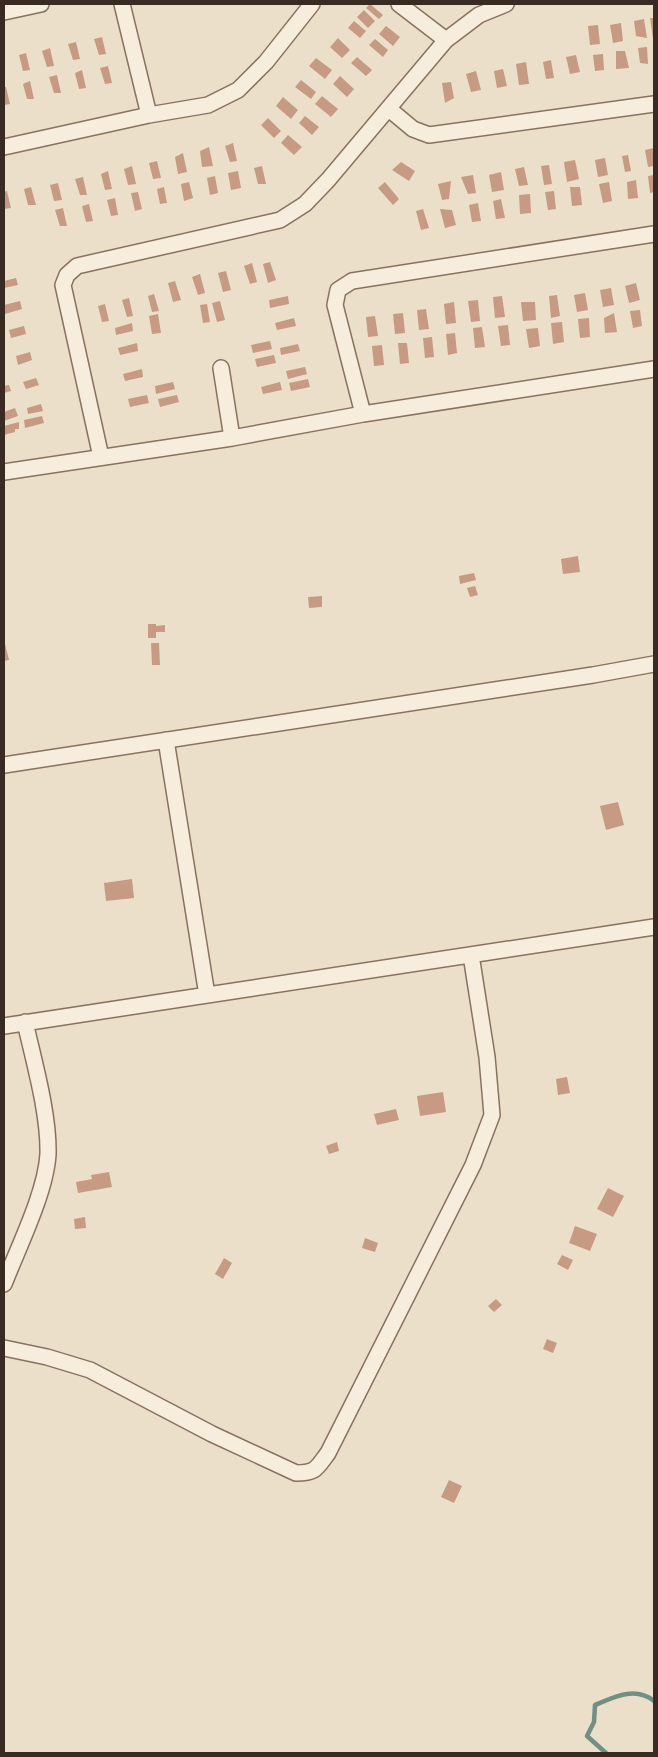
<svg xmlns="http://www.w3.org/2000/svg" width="658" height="1757" font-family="'Noto Serif',serif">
	<rect width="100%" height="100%" fill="#ecdfca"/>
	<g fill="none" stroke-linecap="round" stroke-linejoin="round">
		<path stroke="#718f85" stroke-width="4.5" d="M 606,1753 L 587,1736 L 594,1722 L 595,1705 C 614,1697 635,1686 654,1701"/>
	</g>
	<path fill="#c79a83" d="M 370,4 L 383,15 L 379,19 L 366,8 Z
		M 364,10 L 375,21 L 368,28 L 357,17 Z
		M 650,18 L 654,18 L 654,39 L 653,39 Z
		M 644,19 L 647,38 L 636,36 L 634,21 Z
		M 354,21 L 366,31 L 360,38 L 348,28 Z
		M 621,23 L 623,41 L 613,43 L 610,25 Z
		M 598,25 L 600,44 L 590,45 L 588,26 Z
		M 386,26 L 400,37 L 393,46 L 379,34 Z
		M 102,37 L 106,54 L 99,55 L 94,39 Z
		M 338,38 L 350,50 L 342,58 L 330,47 Z
		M 375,39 L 388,50 L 383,57 L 369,45 Z
		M 76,42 L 80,59 L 73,60 L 68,44 Z
		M 647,47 L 648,64 L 640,63 L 638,48 Z
		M 50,48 L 54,66 L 47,67 L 42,51 Z
		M 616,51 L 625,51 L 629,68 L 616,69 Z
		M 26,53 L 30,70 L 23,71 L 19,55 Z
		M 603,54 L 604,70 L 595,71 L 593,55 Z
		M 576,55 L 580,72 L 570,74 L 566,57 Z
		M 357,57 L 372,70 L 366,76 L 351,63 Z
		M 316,58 L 332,70 L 325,79 L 309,66 Z
		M 551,60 L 554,78 L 546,79 L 543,62 Z
		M 526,62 L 529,84 L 519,85 L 516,64 Z
		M 108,66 L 112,83 L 105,84 L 100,68 Z
		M 503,69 L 507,86 L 497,88 L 494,71 Z
		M 82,70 L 86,88 L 79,89 L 75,73 Z
		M 476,71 L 481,90 L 471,92 L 466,74 Z
		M 57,75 L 61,93 L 54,93 L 49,77 Z
		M 340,76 L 354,89 L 347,97 L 333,84 Z
		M 301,80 L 316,92 L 311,99 L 295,87 Z
		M 30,81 L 34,99 L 27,99 L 23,84 Z
		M 451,82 L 454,98 L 445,103 L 442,83 Z
		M 4,87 L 6,87 L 10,104 L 4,105 Z
		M 322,96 L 338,109 L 331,117 L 315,104 Z
		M 283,97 L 298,110 L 291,119 L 276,106 Z
		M 305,116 L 319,127 L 312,135 L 299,123 Z
		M 268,118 L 281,131 L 274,138 L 261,125 Z
		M 288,135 L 302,147 L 294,155 L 281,143 Z
		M 233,143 L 237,161 L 230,162 L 225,146 Z
		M 209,147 L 213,166 L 202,167 L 200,151 Z
		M 654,148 L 654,166 L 648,167 L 645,150 Z
		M 183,153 L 187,172 L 178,174 L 175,157 Z
		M 628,155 L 631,171 L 625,172 L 622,156 Z
		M 605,158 L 608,175 L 598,177 L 595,160 Z
		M 575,160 L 579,179 L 567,182 L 564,162 Z
		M 157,161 L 161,178 L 153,179 L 149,163 Z
		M 401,162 L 415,171 L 409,181 L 392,170 Z
		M 549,165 L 552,184 L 544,185 L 541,166 Z
		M 132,166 L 136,184 L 128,185 L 124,169 Z
		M 262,166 L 266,184 L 258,184 L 254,168 Z
		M 524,167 L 528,185 L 519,186 L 515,169 Z
		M 108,171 L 112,189 L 105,190 L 101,174 Z
		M 238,171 L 241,188 L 231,190 L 228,173 Z
		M 501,172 L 504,190 L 492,192 L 489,175 Z
		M 473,175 L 476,193 L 468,194 L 461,177 Z
		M 654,175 L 654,192 L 650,193 L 648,176 Z
		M 215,176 L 218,193 L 210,195 L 207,178 Z
		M 83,177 L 87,195 L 80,195 L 75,179 Z
		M 636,180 L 638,198 L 628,199 L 627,182 Z
		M 451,181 L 449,199 L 442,200 L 438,184 Z
		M 189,182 L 193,198 L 184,201 L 181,184 Z
		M 385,182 L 399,199 L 393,205 L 378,188 Z
		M 609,182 L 612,201 L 603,203 L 599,184 Z
		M 58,183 L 62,200 L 54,201 L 50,185 Z
		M 31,187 L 36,205 L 28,205 L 24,189 Z
		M 164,187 L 167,203 L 160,204 L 157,189 Z
		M 570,187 L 580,187 L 582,205 L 572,206 Z
		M 7,191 L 11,208 L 4,209 L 4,192 Z
		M 554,191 L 556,209 L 548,210 L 545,192 Z
		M 138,192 L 142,209 L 135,211 L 131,193 Z
		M 530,194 L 531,213 L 520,214 L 519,195 Z
		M 115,198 L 118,215 L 111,216 L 107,200 Z
		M 501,199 L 505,218 L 496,219 L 493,201 Z
		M 478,203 L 481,221 L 472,222 L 469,205 Z
		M 89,204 L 93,221 L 86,222 L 82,206 Z
		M 63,208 L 67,226 L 60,226 L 55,210 Z
		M 423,209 L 429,228 L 421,230 L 416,211 Z
		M 440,209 L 452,210 L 456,225 L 445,228 Z
		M 270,262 L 276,280 L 268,283 L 263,264 Z
		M 252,263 L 257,282 L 250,284 L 244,266 Z
		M 226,271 L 231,290 L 223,292 L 218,273 Z
		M 200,274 L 205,293 L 198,295 L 192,277 Z
		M 16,278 L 18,285 L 4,288 L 4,281 Z
		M 175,281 L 181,300 L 173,302 L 168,283 Z
		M 636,283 L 640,300 L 629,303 L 625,286 Z
		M 611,288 L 614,305 L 603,307 L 600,290 Z
		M 585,293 L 588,310 L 577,312 L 574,295 Z
		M 154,294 L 159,311 L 152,312 L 148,296 Z
		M 557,295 L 560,316 L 551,318 L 549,296 Z
		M 288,296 L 289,304 L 270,308 L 269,300 Z
		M 502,296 L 505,317 L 495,318 L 493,297 Z
		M 129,298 L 133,316 L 127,317 L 122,300 Z
		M 478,300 L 480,321 L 471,322 L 468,301 Z
		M 20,301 L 22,309 L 5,314 L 4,305 Z
		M 220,301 L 225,320 L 217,322 L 212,303 Z
		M 454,302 L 456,323 L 446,324 L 444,304 Z
		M 521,302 L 535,302 L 536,320 L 523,321 Z
		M 105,304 L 109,321 L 102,322 L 98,306 Z
		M 207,304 L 210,322 L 203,323 L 200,305 Z
		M 426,309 L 429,329 L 419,330 L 417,310 Z
		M 640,310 L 642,326 L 633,328 L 630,311 Z
		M 403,313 L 405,333 L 395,334 L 393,314 Z
		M 614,313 L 617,332 L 605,333 L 604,318 Z
		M 158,314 L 161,333 L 152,334 L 149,316 Z
		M 375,316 L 378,336 L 368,337 L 366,317 Z
		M 294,318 L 296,326 L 277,330 L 275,323 Z
		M 589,318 L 590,337 L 580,338 L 578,319 Z
		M 562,322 L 564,342 L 553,344 L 551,323 Z
		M 132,323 L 133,331 L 116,335 L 115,328 Z
		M 508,325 L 510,345 L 501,346 L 498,326 Z
		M 24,326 L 26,334 L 11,338 L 9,330 Z
		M 482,327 L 485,347 L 475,348 L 473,328 Z
		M 538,328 L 540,346 L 529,348 L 526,329 Z
		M 455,333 L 457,353 L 448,355 L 446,334 Z
		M 432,337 L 434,357 L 425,358 L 423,338 Z
		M 270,341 L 272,349 L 253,353 L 251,345 Z
		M 137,343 L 138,351 L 120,355 L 118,348 Z
		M 398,343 L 407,343 L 409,363 L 400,364 Z
		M 298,344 L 300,351 L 281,355 L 280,348 Z
		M 382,345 L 384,365 L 374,366 L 372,346 Z
		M 30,352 L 32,360 L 18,365 L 16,356 Z
		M 274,355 L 276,363 L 257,367 L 255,359 Z
		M 305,367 L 307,374 L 288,379 L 286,371 Z
		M 142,369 L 143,377 L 125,381 L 123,374 Z
		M 36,378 L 39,385 L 26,389 L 23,382 Z
		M 308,379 L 310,387 L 291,391 L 289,383 Z
		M 173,382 L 175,389 L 156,394 L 155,386 Z
		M 280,382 L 282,390 L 263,394 L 261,387 Z
		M 9,385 L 11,391 L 4,393 L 4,386 Z
		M 147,395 L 149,403 L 130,407 L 128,399 Z
		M 177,395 L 179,402 L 160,407 L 158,399 Z
		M 41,404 L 43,411 L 28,414 L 27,408 Z
		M 15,408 L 18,416 L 4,421 L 4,412 Z
		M 42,416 L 44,423 L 25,428 L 24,420 Z
		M 19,422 L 19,429 L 15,429 L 15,432 L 4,435 L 4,426 Z
		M 578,556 L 580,572 L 563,574 L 561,559 Z
		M 474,573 L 476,580 L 460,584 L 459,576 Z
		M 475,586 L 478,595 L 470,597 L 467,588 Z
		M 322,596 L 322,607 L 309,608 L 308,597 Z
		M 148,624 L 156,624 L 156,626 L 165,625 L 165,632 L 156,632 L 156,638 L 148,638 Z
		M 4,640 L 9,660 L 4,661 Z
		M 151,643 L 159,643 L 160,665 L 152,665 Z
		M 618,802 L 624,825 L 606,830 L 600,806 Z
		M 132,879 L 134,898 L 106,901 L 104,883 Z
		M 567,1077 L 570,1093 L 558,1095 L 556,1079 Z
		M 443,1092 L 446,1112 L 420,1116 L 417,1096 Z
		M 396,1109 L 399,1120 L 377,1125 L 374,1114 Z
		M 337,1142 L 339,1151 L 329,1154 L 326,1146 Z
		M 109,1172 L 112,1187 L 78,1193 L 76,1182 L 92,1179 L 91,1175 Z
		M 608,1188 L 624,1196 L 613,1217 L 597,1209 Z
		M 85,1217 L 86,1228 L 75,1229 L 74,1219 Z
		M 575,1226 L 597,1234 L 590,1251 L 569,1243 Z
		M 365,1238 L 378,1243 L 375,1252 L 362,1248 Z
		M 562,1255 L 573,1260 L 568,1270 L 557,1264 Z
		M 224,1258 L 232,1263 L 223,1279 L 215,1274 Z
		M 496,1299 L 502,1305 L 494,1312 L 488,1306 Z
		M 547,1339 L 557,1343 L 553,1353 L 543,1349 Z
		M 449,1480 L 462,1486 L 454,1503 L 441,1497 Z"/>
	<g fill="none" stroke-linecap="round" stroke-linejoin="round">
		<defs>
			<path id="minor" d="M 122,4 L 149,115
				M 399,4 L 446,40
				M 4,12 L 41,4
				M 389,109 L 413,129 L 429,135 L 654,104
				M 4,147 L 149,115 L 208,105 L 238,90 L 266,62 L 312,4
				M 221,368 L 232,438
				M 363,414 L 335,305 L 338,290 L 352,281 L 654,234
				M 101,457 L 63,285 L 67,275 L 77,266 L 280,220 L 305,204 L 328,180 L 446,40 L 479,15 L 506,4
				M 4,472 L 232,438 L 363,414 L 654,369
				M 166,740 L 207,995
				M 4,765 L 593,675 L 654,664
				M 4,1026 L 654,927
				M 4,1284 C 18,1248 46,1192 48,1154 C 49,1114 34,1062 25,1022
				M 4,1348 L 47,1357 L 90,1370 L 212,1434 L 296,1473 C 316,1473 316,1469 328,1453 L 473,1165 L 492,1115 L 487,1057 L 471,955"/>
		</defs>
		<use href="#minor" stroke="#88725f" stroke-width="18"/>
		<use href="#minor" stroke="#f7eddd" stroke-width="15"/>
	</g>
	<rect width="658" height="1757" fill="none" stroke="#392b22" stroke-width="10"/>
</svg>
